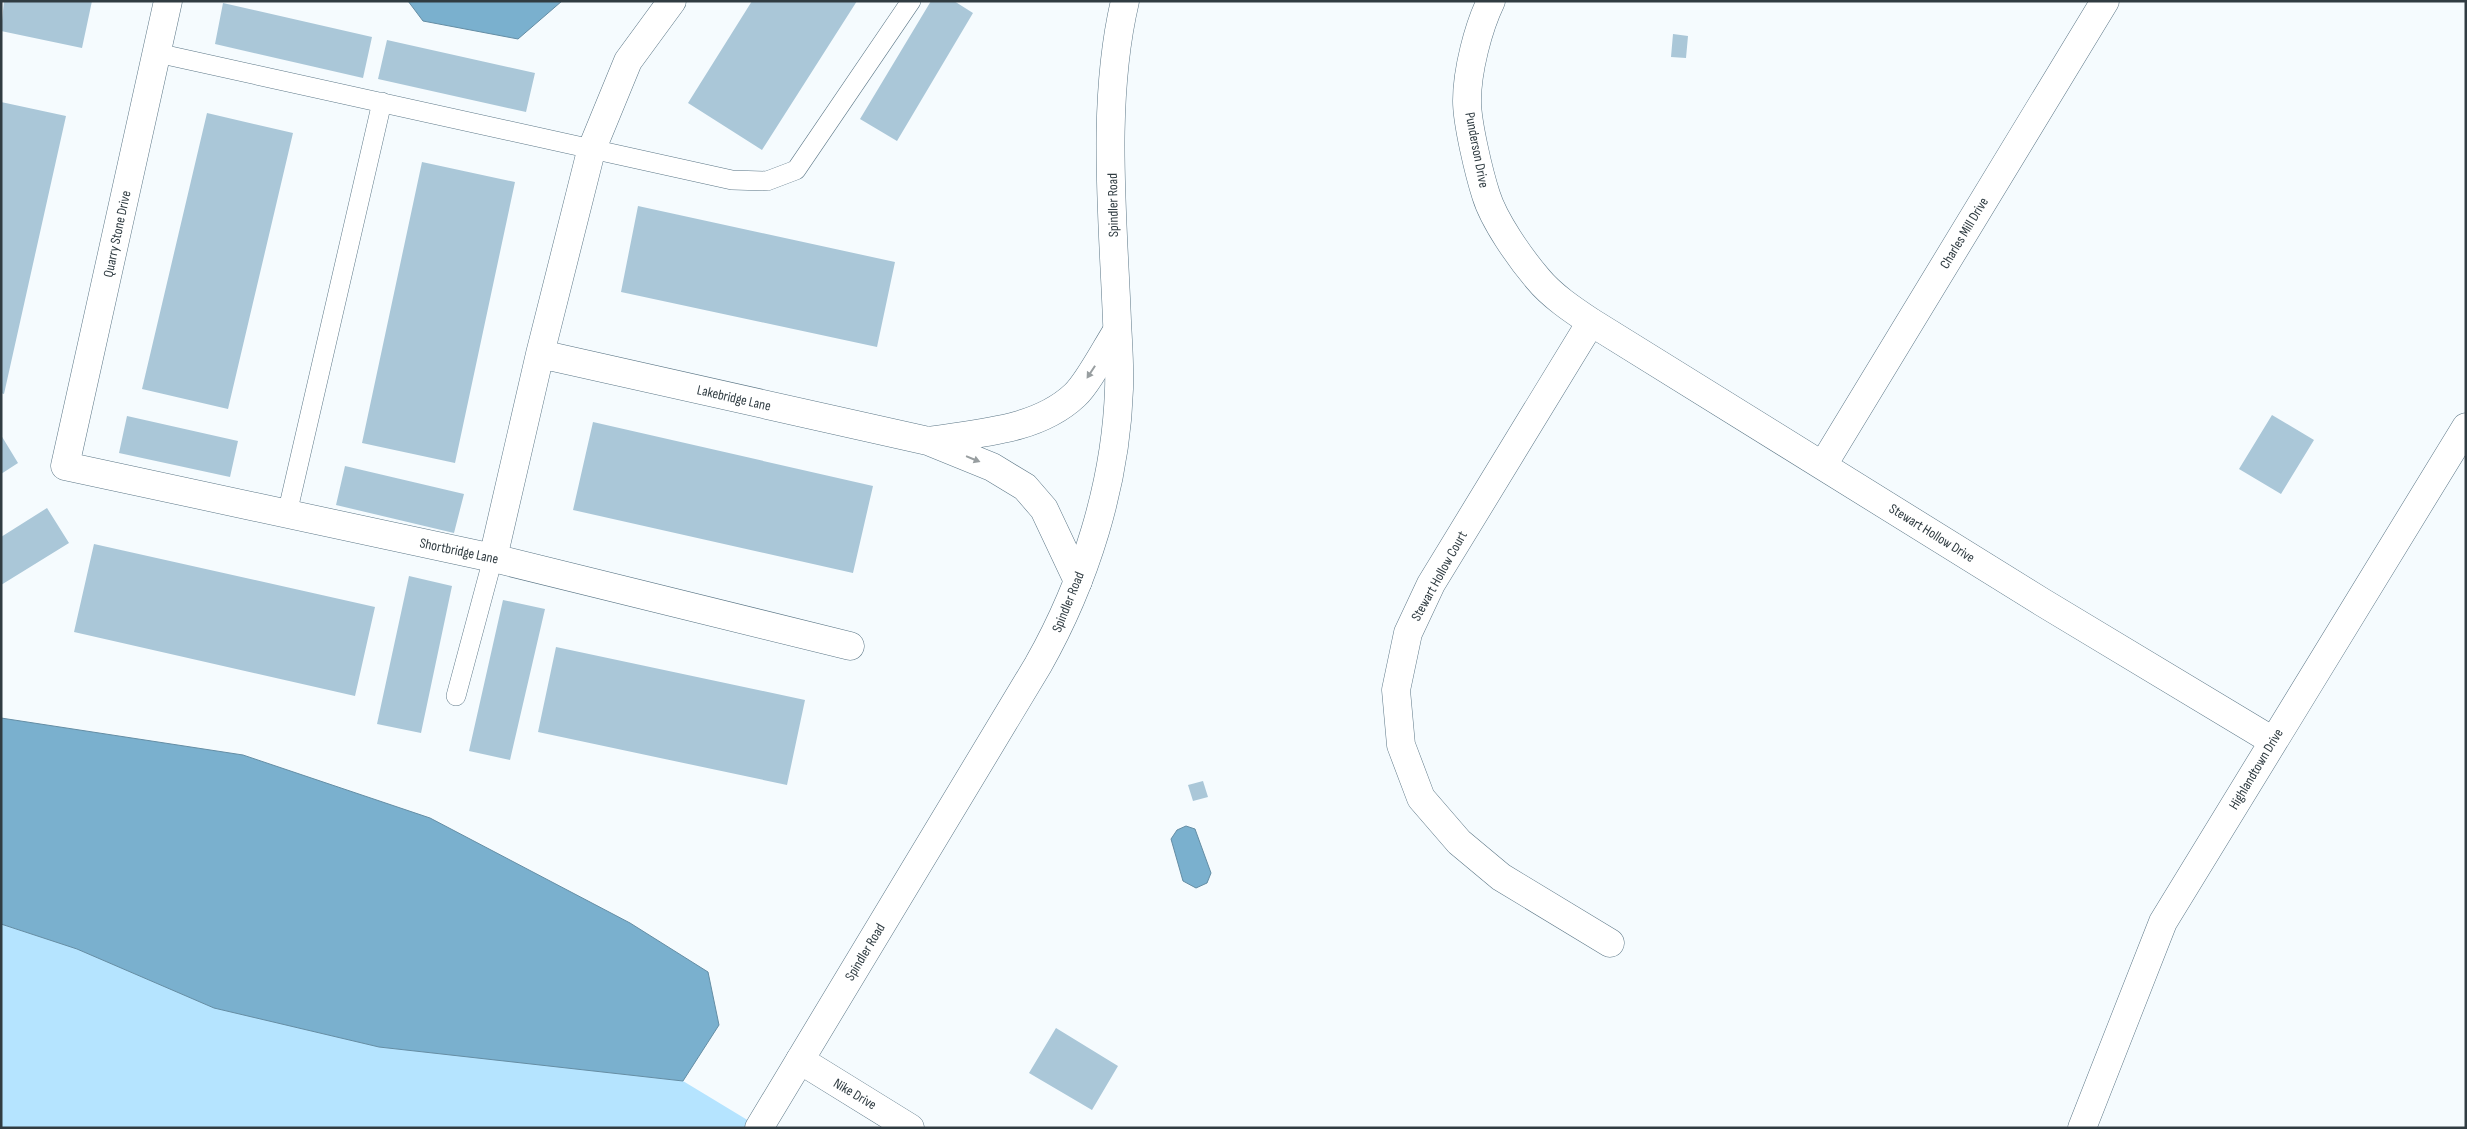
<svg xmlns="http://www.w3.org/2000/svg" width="2467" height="1129" font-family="'Sofia Sans Condensed',sans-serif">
	<rect width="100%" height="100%" fill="#f5fbfe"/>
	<path fill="#b5e4ff" d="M 1,924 L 77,949 L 214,1008 L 379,1047 L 683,1081 L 759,1127 L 1,1128 Z"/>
	<path fill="#7ab0ce" stroke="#648da4" d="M 408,1 L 562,1 L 518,39 L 423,21 Z
		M 1,718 L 243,755 L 430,818 L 630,923 L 708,972 L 719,1025 L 683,1081 L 379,1047 L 214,1008 L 77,949 L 1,924 Z
		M 1186,826 L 1195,829 L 1211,873 L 1207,883 L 1196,888 L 1183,881 L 1171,839 L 1177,830 Z"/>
	<path fill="#aac7d8" d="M 4,1 L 92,1 L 82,48 L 1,31 Z
		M 752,1 L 857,1 L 762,150 L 688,103 Z
		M 931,1 L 954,1 L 973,13 L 897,141 L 860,119 Z
		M 223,3 L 372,37 L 363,78 L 215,44 Z
		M 1673,34 L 1688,36 L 1686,58 L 1671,57 Z
		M 387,40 L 535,73 L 526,112 L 378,79 Z
		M 1,102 L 66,116 L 4,394 L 1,393 Z
		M 207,113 L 293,133 L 228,409 L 142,389 Z
		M 422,162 L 515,182 L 455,463 L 362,443 Z
		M 638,206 L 895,262 L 877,347 L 621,292 Z
		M 2272,415 L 2314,440 L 2281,494 L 2239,469 Z
		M 127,416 L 238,441 L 230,477 L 119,453 Z
		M 593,422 L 873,486 L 853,573 L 573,510 Z
		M 1,435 L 18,463 L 1,474 Z
		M 345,466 L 464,494 L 454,533 L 336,505 Z
		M 47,508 L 69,543 L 1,585 L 1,537 Z
		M 94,544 L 375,607 L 355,696 L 74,632 Z
		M 409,576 L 452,586 L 421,733 L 377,724 Z
		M 503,600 L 545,609 L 510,760 L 469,751 Z
		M 556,647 L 805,700 L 787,785 L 538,732 Z
		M 1203,781 L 1208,797 L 1193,801 L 1188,785 Z
		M 1056,1028 L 1118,1066 L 1092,1110 L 1029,1073 Z"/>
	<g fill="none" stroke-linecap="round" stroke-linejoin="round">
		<defs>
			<path id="service" d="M 157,53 L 732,180 L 767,181 L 796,170 L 911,1
				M 287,514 L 382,102
				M 456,696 L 493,558"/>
			<path id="minor" d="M 168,1 L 65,466 L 493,558 L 850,646
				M 1491,1 C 1478,28 1467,71 1467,101 C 1467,123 1479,173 1486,195 C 1494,221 1520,258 1538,279 C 1552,296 1573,310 1591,322 L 2042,602 L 2273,741
				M 1591,322 L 1431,584 L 1408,633 L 1396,690 L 1401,745 L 1421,798 L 1459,842 L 1501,877 L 1610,943
				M 540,354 L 928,441 L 992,467 L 1025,487 L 1044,509 L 1078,581
				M 928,441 C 977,433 1037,431 1075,395 C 1088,383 1106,348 1117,331
				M 1823,465 L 2105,1
				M 493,558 L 540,354 L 591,151 L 628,61 L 672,1
				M 800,1060 L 910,1128
				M 2082,1128 L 2163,922 L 2466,427"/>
			<path id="tertiary" d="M 759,1128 L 1038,665 C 1085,582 1116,484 1119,389 C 1120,366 1118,343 1117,321 C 1113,217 1101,103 1125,1"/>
		</defs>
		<use href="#service" stroke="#5c7787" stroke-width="20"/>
		<use href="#minor" stroke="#5c7787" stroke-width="29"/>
		<use href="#tertiary" stroke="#5c7787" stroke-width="29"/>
		<use href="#service" stroke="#fff" stroke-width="19"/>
		<use href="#minor" stroke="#fff" stroke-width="28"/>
		<use href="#tertiary" stroke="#fff" stroke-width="28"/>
	</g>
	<defs><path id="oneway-solid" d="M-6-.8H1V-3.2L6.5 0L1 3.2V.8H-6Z" transform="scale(1.25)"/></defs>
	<g fill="#989ea0">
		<use href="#oneway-solid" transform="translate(1091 372) rotate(123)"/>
		<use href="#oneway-solid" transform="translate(973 459) rotate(22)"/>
	</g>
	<g text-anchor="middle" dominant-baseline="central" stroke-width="4" stroke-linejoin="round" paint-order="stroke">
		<g font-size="14" fill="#303c42" stroke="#fff">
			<text transform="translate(1477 150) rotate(79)">Punderson Drive</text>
			<text transform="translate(1113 205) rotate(-91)">Spindler Road</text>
			<text transform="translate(1964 233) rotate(-59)">Charles Mill Drive</text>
			<text transform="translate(117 234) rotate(-78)">Quarry Stone Drive</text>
			<text transform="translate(734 398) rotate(13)">Lakebridge Lane</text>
			<text transform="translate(1932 533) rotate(32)">Stewart Hollow Drive</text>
			<text transform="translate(459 551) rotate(12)">Shortbridge Lane</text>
			<text transform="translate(1439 576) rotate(-61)">Stewart Hollow Court</text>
			<text transform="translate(1068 602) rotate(-68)">Spindler Road</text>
			<text transform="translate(2256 769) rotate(-59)">Highlandtown Drive</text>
			<text transform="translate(865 952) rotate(-59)">Spindler Road</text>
			<text transform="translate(855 1094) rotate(31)">Nike Drive</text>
		</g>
	</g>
	<rect width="2467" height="1129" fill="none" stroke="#303c42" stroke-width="5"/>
</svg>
